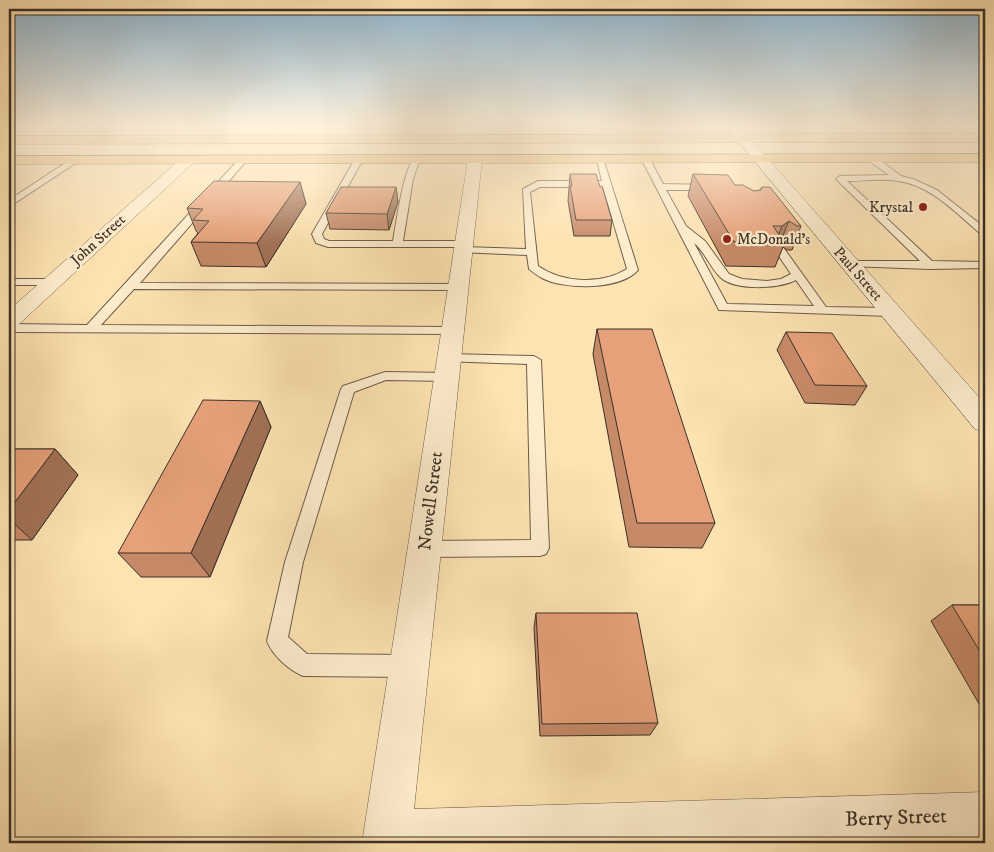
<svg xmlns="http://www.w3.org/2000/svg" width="994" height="852" font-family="'IM FELL DW Pica',serif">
	<rect width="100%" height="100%" fill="#fee3b2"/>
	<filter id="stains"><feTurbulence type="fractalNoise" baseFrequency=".004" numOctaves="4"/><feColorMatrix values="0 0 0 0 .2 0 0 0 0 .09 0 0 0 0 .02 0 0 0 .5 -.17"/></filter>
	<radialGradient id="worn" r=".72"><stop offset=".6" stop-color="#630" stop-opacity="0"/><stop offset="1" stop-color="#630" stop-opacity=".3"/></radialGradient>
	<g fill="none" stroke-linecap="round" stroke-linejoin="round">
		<defs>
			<path id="lane" d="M 939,125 L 948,125 L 972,138 L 965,140 Z
				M 596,156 L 603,158 L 638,270 C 621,290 564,290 542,278 C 538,276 533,272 529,269 L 527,255 L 459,252 L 458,250 L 462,247 L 328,247 L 316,243 L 312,234 L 355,159 L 359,157 L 363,159 L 322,234 L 324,239 L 329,241 L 393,241 C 396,225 404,163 416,157 L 420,159 L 413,179 L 403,241 L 464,241 L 469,244 L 464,247 L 526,249 L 523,189 L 538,181 L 602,181 ZM 540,187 L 603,187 L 627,269 C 601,285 563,283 538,266 L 530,192 Z
				M 642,156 L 648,156 L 663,184 L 713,185 L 713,189 L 710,190 L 666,190 L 686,226 L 705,241 L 729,274 L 742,279 L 767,281 L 781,279 L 791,274 L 774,249 L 779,246 L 783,247 L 826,307 L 890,308 L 896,312 L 890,316 L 719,310 L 641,158 ZM 694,243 C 705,252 710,267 720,277 C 734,291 779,289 796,280 L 814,306 L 727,304 Z
				M 868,156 L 874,156 L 901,176 L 913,179 L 937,190 L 985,228 L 985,236 L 982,235 C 957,214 931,185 898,181 C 881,178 864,181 847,181 L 932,261 L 985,262 L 985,268 L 931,269 L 846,266 L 845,264 L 846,262 L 850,261 L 920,261 L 836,179 L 840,176 L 889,175 L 868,160 Z
				M 241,157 L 248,159 L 140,283 L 459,284 L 465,287 L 459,290 L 134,289 L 101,325 L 453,327 L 457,328 L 459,331 L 457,334 L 9,332 L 9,324 L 87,325 Z
				M 73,158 L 80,160 L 9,207 L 9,200 Z
				M 9,279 L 52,279 L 58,282 L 52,285 L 9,285 Z
				M 449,354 L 534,356 L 541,360 L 549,548 L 546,554 L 540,556 L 425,557 L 419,555 L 416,549 L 419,543 L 425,541 L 531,540 L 527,364 L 444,361 L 442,358 L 444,355 Z
				M 385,372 L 448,373 L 453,374 L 455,377 L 453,380 L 448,381 L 386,380 L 354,392 L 303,562 L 288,637 L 307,654 L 408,655 L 416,658 L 419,666 L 416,674 L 408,677 L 303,676 C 289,670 272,655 267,641 L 285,562 L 341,389 L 343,386 Z"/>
			<path id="street" d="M 725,125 L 738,125 L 985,404 L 985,432 L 975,429 Z
				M 475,155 L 480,156 L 482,159 L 414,809 L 985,792 L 985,838 L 832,843 L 362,843 L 468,159 L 470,156 Z
				M 188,156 L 193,157 L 195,160 L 193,163 L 17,326 L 9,328 L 9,310 L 183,157 Z"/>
			<path id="highway" d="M 985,134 L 985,142 L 9,144 L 9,136 Z
				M 985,154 L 985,162 L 9,164 L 9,156 Z"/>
		</defs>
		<use href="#lane" stroke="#6a5d4a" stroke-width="2"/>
		<use href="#street" stroke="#6a5d4a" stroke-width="1"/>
		<use href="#highway" stroke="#393027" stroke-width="1"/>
		<use href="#lane" fill="#feedcd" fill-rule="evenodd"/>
		<use href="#street" fill="#feedcd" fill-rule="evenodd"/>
		<use href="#highway" fill="#efc279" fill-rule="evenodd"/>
	</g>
	<path fill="#c78a69" stroke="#393027" d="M 570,174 L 612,220 L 610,236 L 574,236 L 568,201 Z
		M 693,174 L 735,185 L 754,191 L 760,190 L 762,187 L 801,226 L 792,250 L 787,250 L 783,247 L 775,267 L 726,266 L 688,196 Z
		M 300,182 L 306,204 L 266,267 L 201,266 L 191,242 L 198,233 L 196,231 L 187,208 Z
		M 396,187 L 398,202 L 389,230 L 330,229 L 326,213 Z
		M 597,329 L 715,523 L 702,548 L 629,547 L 593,354 Z
		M 786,332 L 867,386 L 855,405 L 805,403 L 777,350 Z
		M 260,401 L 271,427 L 210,577 L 141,577 L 118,553 Z
		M 9,449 L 55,449 L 78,475 L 32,540 L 9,540 Z
		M 952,605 L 985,605 L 985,709 L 982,709 L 931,621 Z
		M 536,613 L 658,723 L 650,735 L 540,736 L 534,628 Z"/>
	<path fill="#a27155" stroke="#393027" d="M 300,182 L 306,204 L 266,267 L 257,243 Z
		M 396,187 L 398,202 L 389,230 L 387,214 Z
		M 789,221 L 780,243 L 775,243 L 782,226 Z
		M 260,401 L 271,427 L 210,577 L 191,553 Z
		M 55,449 L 78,475 L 32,540 L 9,519 L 9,510 Z"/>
	<path fill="#e7a17a" stroke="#393027" d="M 570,174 L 596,174 L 600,187 L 602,186 L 612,220 L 576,220 L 570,186 L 572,186 Z
		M 693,174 L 728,175 L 735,185 L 743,185 L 754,191 L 761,190 L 762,187 L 770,187 L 801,226 L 797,226 L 789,221 L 782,226 L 773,226 L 785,243 L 734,242 Z
		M 214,181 L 300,182 L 257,243 L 191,242 L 209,221 L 193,220 L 203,209 L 187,208 Z
		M 341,187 L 396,187 L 387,214 L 326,213 Z
		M 597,329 L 652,329 L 715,523 L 637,523 Z
		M 786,332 L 832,333 L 867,386 L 815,385 Z
		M 203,400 L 260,401 L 191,553 L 118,553 Z
		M 9,449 L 55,449 L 9,510 Z
		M 952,605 L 985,605 L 985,660 Z
		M 536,613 L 637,613 L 658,723 L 542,724 Z"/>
	<linearGradient id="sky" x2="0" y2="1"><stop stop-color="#8db7d4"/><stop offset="0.51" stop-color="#fff2dc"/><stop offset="1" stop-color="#fff2dc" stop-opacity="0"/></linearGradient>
	<rect width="994" height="245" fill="url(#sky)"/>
	<g fill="#8f2418" stroke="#feedcd" stroke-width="2">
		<circle cx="923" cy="207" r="5"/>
		<circle cx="727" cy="239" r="5"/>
	</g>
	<g text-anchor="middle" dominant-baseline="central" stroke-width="4.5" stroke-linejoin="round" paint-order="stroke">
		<g font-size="15" fill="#393027" stroke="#feedcd" text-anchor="end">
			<text x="913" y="207">Krystal</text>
			<text x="737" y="239" text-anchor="start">McDonald's</text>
		</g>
		<g font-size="15" fill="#393027" stroke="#feedcd">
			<text transform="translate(98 240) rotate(-42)">John Street</text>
			<text transform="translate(858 274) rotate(49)">Paul Street</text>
		</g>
		<g font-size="18" fill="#393027" stroke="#feedcd">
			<text transform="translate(431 501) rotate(-83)">Nowell Street</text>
		</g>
		<g font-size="21" fill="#393027" stroke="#feedcd">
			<text transform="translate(896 818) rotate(-2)">Berry Street</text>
		</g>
	</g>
	<rect width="994" height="852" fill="none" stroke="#fee3b2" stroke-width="30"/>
	<rect x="10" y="10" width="974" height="832" fill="none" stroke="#393027" stroke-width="2.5"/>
	<rect x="15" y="15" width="964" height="822" fill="none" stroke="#393027"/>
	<rect width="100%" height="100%" filter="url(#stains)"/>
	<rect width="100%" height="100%" fill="url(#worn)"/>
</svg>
